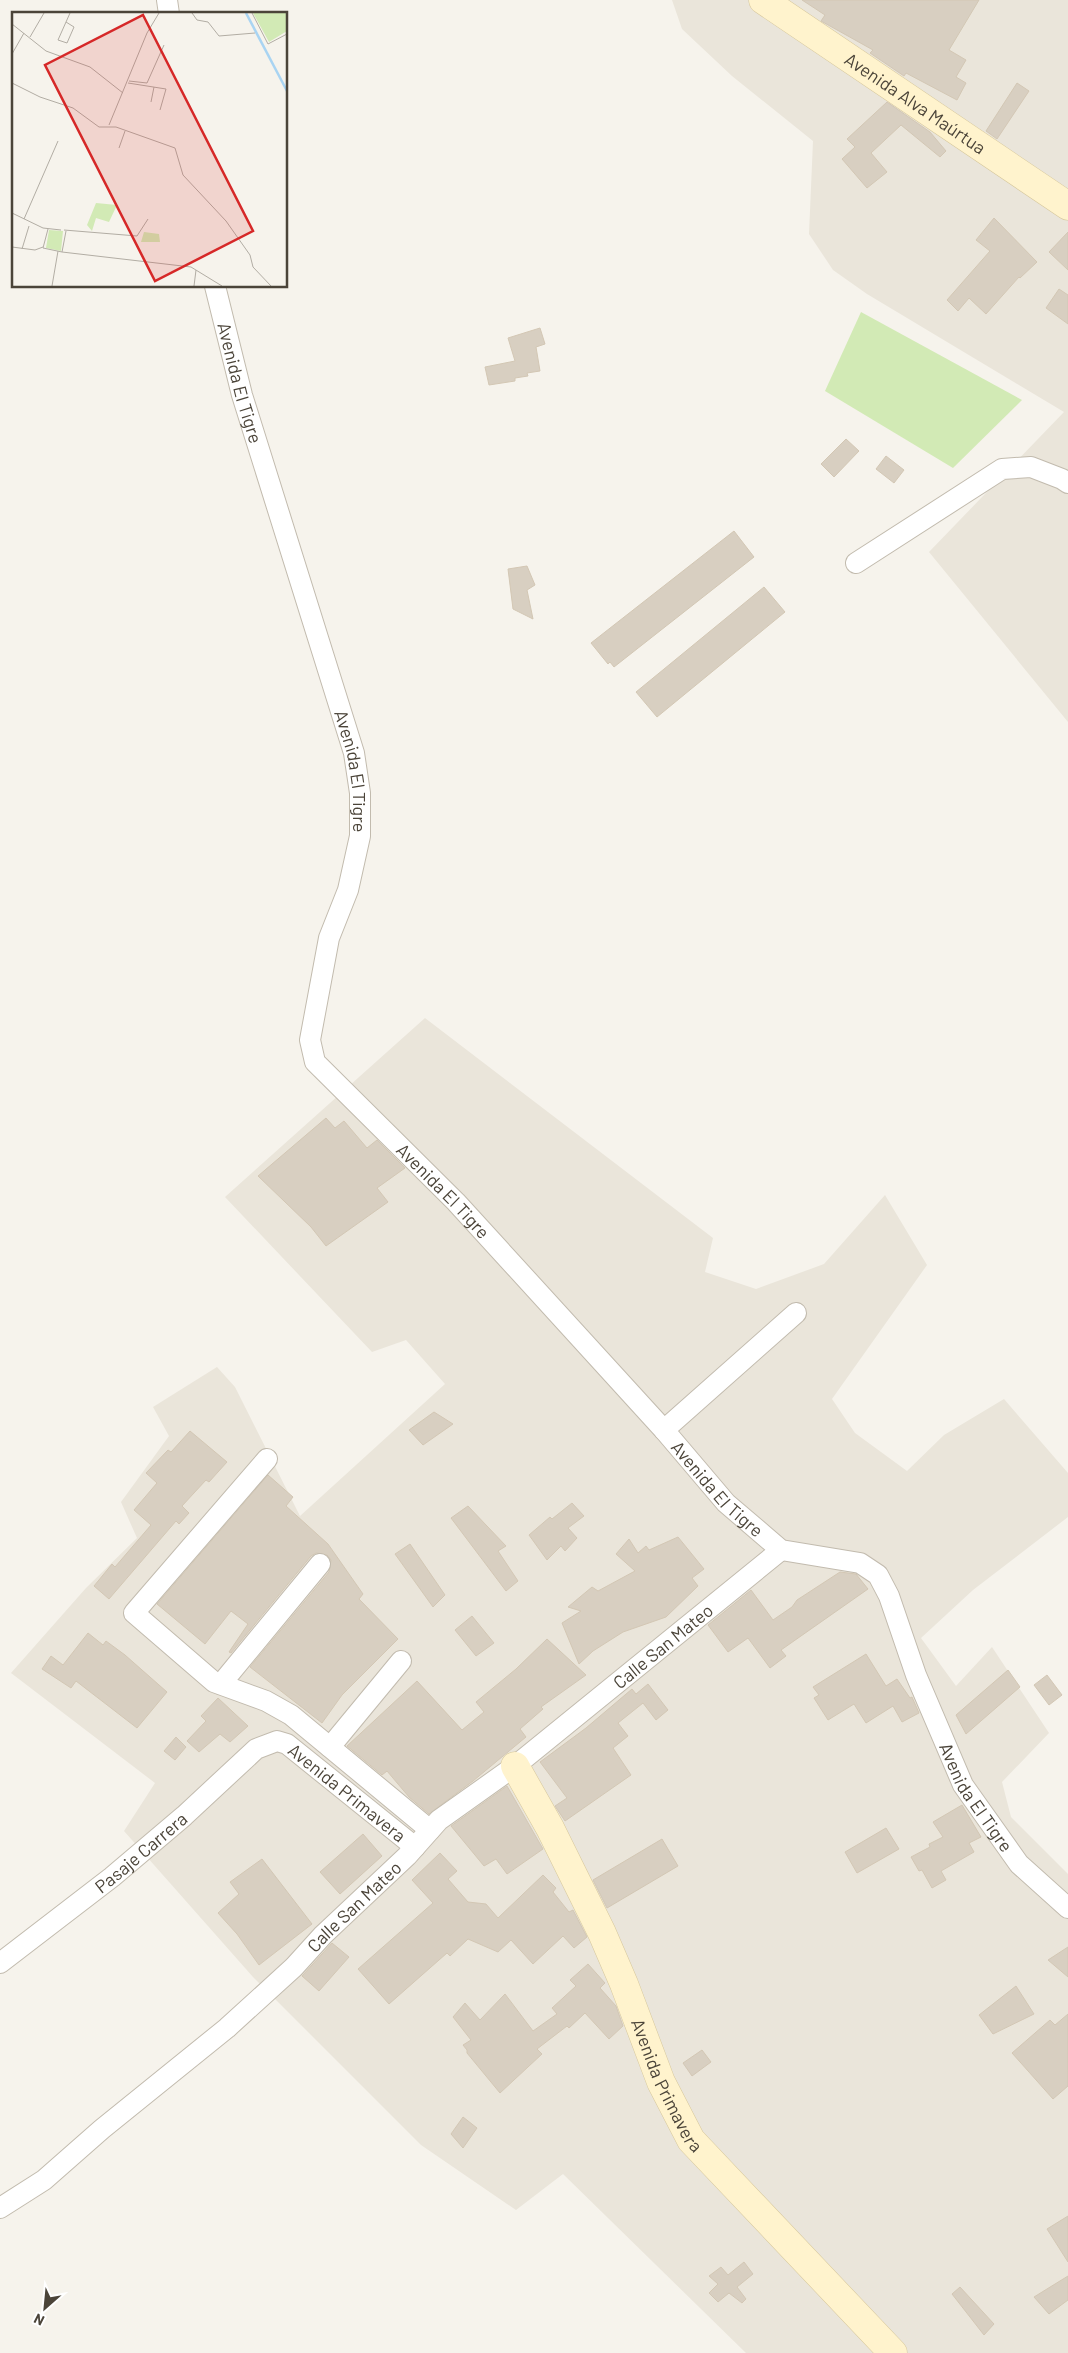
<svg xmlns="http://www.w3.org/2000/svg" width="1068" height="2353" font-family="Barlow,sans-serif">
	<rect width="100%" height="100%" fill="#f6f3ec"/>
	<path fill="#eae5da" d="M 672,0 L 1068,0 L 1068,722 L 929,552 L 1064,412 L 867,294 L 833,270 L 809,234 L 813,141 L 732,76 L 682,29 Z
		M 425,1018 L 713,1238 L 705,1272 L 756,1289 L 824,1264 L 885,1195 L 927,1265 L 832,1399 L 855,1433 L 907,1471 L 944,1435 L 1004,1399 L 1068,1473 L 1068,1517 L 973,1590 L 921,1638 L 956,1686 L 992,1647 L 1049,1733 L 1002,1782 L 1011,1817 L 1068,1874 L 1068,2353 L 746,2353 L 563,2174 L 516,2210 L 421,2145 L 253,1977 L 124,1831 L 155,1783 L 11,1673 L 86,1588 L 137,1538 L 121,1502 L 169,1436 L 153,1407 L 217,1367 L 235,1387 L 300,1516 L 445,1384 L 406,1340 L 372,1352 L 225,1197 Z"/>
	<path fill="#d2eab5" d="M 861,312 L 1022,400 L 953,468 L 825,391 Z"/>
	<path fill="#d8cfc1" stroke="#d3c7b4" d="M 802,0 L 979,0 L 949,50 L 966,60 L 956,77 L 966,83 L 957,100 L 906,73 L 904,76 L 870,53 L 873,50 L 821,21 L 825,15 Z
		M 1017,83 L 1029,91 L 997,139 L 986,131 Z
		M 887,102 L 930,132 L 946,151 L 940,157 L 901,125 L 871,153 L 887,172 L 867,188 L 842,159 L 855,147 L 847,139 Z
		M 994,218 L 1037,262 L 1020,278 L 1019,277 L 986,314 L 969,298 L 958,311 L 947,300 L 990,251 L 976,240 Z
		M 1068,232 L 1068,270 L 1049,252 Z
		M 1059,289 L 1068,295 L 1068,324 L 1046,308 Z
		M 540,328 L 545,344 L 536,347 L 540,371 L 527,373 L 528,376 L 515,378 L 515,381 L 489,385 L 485,367 L 515,361 L 508,338 Z
		M 846,439 L 859,451 L 834,477 L 821,464 Z
		M 886,456 L 904,470 L 894,483 L 876,469 Z
		M 734,531 L 754,557 L 614,667 L 610,662 L 608,664 L 591,643 Z
		M 527,566 L 535,585 L 527,590 L 533,619 L 513,609 L 508,569 Z
		M 764,587 L 785,612 L 657,717 L 636,692 Z
		M 326,1118 L 335,1128 L 344,1121 L 367,1148 L 377,1140 L 405,1168 L 377,1188 L 388,1202 L 326,1246 L 311,1227 L 258,1176 Z
		M 434,1412 L 453,1424 L 423,1445 L 409,1430 Z
		M 190,1431 L 227,1462 L 209,1482 L 206,1480 L 182,1506 L 189,1513 L 179,1524 L 176,1521 L 109,1599 L 94,1586 L 112,1564 L 115,1567 L 151,1525 L 134,1510 L 157,1483 L 146,1473 L 168,1450 L 171,1452 Z
		M 268,1475 L 293,1497 L 286,1506 L 328,1544 L 363,1594 L 359,1599 L 398,1639 L 342,1695 L 322,1723 L 250,1667 L 329,1572 L 331,1560 L 327,1555 L 316,1553 L 311,1556 L 231,1653 L 229,1652 L 248,1624 L 231,1611 L 205,1644 L 157,1604 Z
		M 572,1503 L 584,1516 L 568,1528 L 577,1538 L 565,1551 L 561,1546 L 547,1560 L 529,1535 L 550,1517 L 552,1519 Z
		M 468,1506 L 506,1546 L 498,1551 L 518,1581 L 506,1591 L 451,1518 Z
		M 678,1537 L 704,1569 L 692,1578 L 698,1586 L 666,1617 L 623,1632 L 593,1651 L 579,1664 L 562,1623 L 581,1611 L 568,1607 L 592,1587 L 598,1591 L 635,1571 L 616,1554 L 629,1539 L 638,1553 L 646,1546 L 649,1550 Z
		M 410,1544 L 445,1595 L 433,1607 L 395,1554 Z
		M 840,1572 L 856,1574 L 868,1589 L 781,1650 L 786,1656 L 770,1668 L 748,1638 L 728,1652 L 708,1625 L 751,1590 L 773,1620 L 792,1607 L 797,1600 Z
		M 472,1616 L 494,1643 L 476,1656 L 455,1630 Z
		M 88,1633 L 103,1645 L 106,1641 L 125,1655 L 167,1692 L 137,1728 L 76,1681 L 71,1688 L 42,1669 L 51,1656 L 63,1665 Z
		M 547,1639 L 586,1675 L 541,1707 L 543,1709 L 520,1729 L 526,1737 L 473,1781 L 429,1814 L 409,1797 L 387,1771 L 382,1775 L 347,1746 L 417,1681 L 462,1730 L 484,1712 L 476,1702 L 516,1669 Z
		M 866,1654 L 886,1686 L 897,1679 L 910,1698 L 912,1697 L 919,1713 L 902,1722 L 893,1706 L 866,1723 L 854,1704 L 828,1720 L 814,1698 L 819,1695 L 813,1687 Z
		M 1008,1670 L 1020,1687 L 966,1734 L 956,1715 Z
		M 1047,1675 L 1062,1695 L 1049,1705 L 1034,1685 Z
		M 648,1684 L 668,1710 L 656,1720 L 643,1703 L 618,1723 L 628,1736 L 613,1748 L 631,1775 L 565,1821 L 555,1806 L 567,1798 L 540,1762 L 586,1728 L 632,1689 L 636,1694 Z
		M 218,1698 L 248,1726 L 230,1742 L 220,1734 L 199,1752 L 187,1741 L 206,1721 L 201,1716 Z
		M 176,1737 L 186,1747 L 175,1760 L 164,1751 Z
		M 507,1786 L 543,1849 L 507,1874 L 496,1859 L 484,1866 L 451,1826 Z
		M 962,1805 L 981,1837 L 969,1843 L 974,1852 L 941,1871 L 946,1880 L 932,1888 L 922,1870 L 919,1871 L 911,1857 L 930,1847 L 929,1844 L 943,1837 L 933,1822 Z
		M 886,1828 L 899,1849 L 857,1873 L 845,1852 Z
		M 363,1834 L 382,1856 L 340,1894 L 320,1872 Z
		M 662,1839 L 678,1866 L 607,1908 L 593,1880 Z
		M 440,1853 L 457,1871 L 448,1879 L 468,1902 L 486,1904 L 498,1918 L 543,1875 L 556,1888 L 553,1892 L 569,1912 L 573,1910 L 587,1937 L 574,1948 L 563,1936 L 533,1964 L 511,1940 L 498,1952 L 468,1939 L 450,1956 L 447,1953 L 389,2004 L 358,1969 L 433,1903 L 412,1880 Z
		M 262,1859 L 312,1924 L 259,1965 L 237,1934 L 218,1913 L 239,1894 L 230,1882 Z
		M 332,1943 L 349,1957 L 319,1991 L 302,1976 Z
		M 1068,1947 L 1068,1977 L 1048,1960 Z
		M 588,1964 L 605,1983 L 600,1988 L 616,2006 L 623,2026 L 609,2039 L 585,2013 L 569,2028 L 567,2026 L 537,2049 L 542,2054 L 500,2093 L 467,2053 L 467,2050 L 463,2045 L 471,2040 L 453,2017 L 465,2003 L 480,2020 L 505,1994 L 533,2031 L 557,2014 L 552,2008 L 576,1986 L 570,1980 Z
		M 1016,1986 L 1034,2014 L 993,2034 L 979,2015 Z
		M 1068,2014 L 1068,2086 L 1053,2099 L 1012,2053 L 1050,2020 L 1055,2025 Z
		M 702,2050 L 711,2062 L 692,2076 L 683,2063 Z
		M 463,2117 L 477,2128 L 463,2148 L 451,2134 Z
		M 1068,2216 L 1068,2262 L 1047,2229 Z
		M 744,2262 L 753,2274 L 737,2287 L 746,2299 L 742,2303 L 729,2293 L 718,2302 L 709,2293 L 718,2284 L 709,2276 L 721,2267 L 728,2275 Z
		M 1068,2276 L 1068,2300 L 1049,2314 L 1034,2297 Z
		M 960,2287 L 994,2324 L 984,2335 L 952,2294 Z"/>
	<g fill="none" stroke-linecap="round" stroke-linejoin="round">
		<defs>
			<g id="street">
				<path d="M 167,0 L 169,14"/>
				<path id="s1" d="M 215,286 L 242,395 L 354,753 L 360,793 L 360,836 L 348,890 L 329,938 L 310,1040 L 315,1062 L 456,1202 L 664,1430 L 726,1503 L 781,1550 L 860,1563 L 878,1575 L 889,1596 L 916,1675 L 963,1785 L 1019,1864 L 1068,1908"/>
				<path d="M 856,563 L 1002,469 L 1031,467 L 1062,479 L 1068,483"/>
				<path d="M 664,1430 L 796,1313"/>
				<path d="M 267,1459 L 134,1613 L 214,1682 L 266,1701 L 291,1715 L 430,1830"/>
				<path d="M 221,1684 L 320,1564"/>
				<path d="M 330,1747 L 401,1661"/>
				<path id="s2" d="M 0,1963 L 112,1877 L 184,1816 L 256,1749 L 277,1741 L 287,1744 L 415,1847"/>
				<path id="s3" d="M 0,2208 L 44,2180 L 102,2129 L 227,2028 L 294,1967 L 323,1935 L 407,1856 L 439,1820 L 515,1766 L 781,1550"/>
			</g>
			<g id="secondary">
				<path id="s4" d="M 763,0 L 1068,206"/>
				<path id="s5" d="M 515,1766 L 550,1828 L 602,1933 L 624,1984 L 661,2082 L 691,2140 L 893,2353"/>
			</g>
		</defs>
		<use href="#street" stroke="#c2bbae" stroke-width="22"/>
		<use href="#secondary" stroke="#d6c79b" stroke-width="29"/>
		<use href="#street" stroke="#fff" stroke-width="20"/>
		<use href="#secondary" stroke="#fff3cd" stroke-width="28"/>
	</g>
	<g text-anchor="middle" dominant-baseline="central" stroke-width="4" stroke-linejoin="round" paint-order="stroke">
		<g font-size="18" fill="#4b4439" stroke="#fff">
			<text stroke="none"><textPath href="#s4" startOffset="184">Avenida Alva Maúrtua</textPath></text>
			<text stroke="none"><textPath href="#s1" startOffset="100">Avenida El Tigre</textPath></text>
			<text stroke="none"><textPath href="#s1" startOffset="505">Avenida El Tigre</textPath></text>
			<text stroke="none"><textPath href="#s1" startOffset="986">Avenida El Tigre</textPath></text>
			<text stroke="none"><textPath href="#s1" startOffset="1391">Avenida El Tigre</textPath></text>
			<text stroke="none"><textPath href="#s3" startOffset="871">Calle San Mateo</textPath></text>
			<text stroke="none"><textPath href="#s2" startOffset="444">Avenida Primavera</textPath></text>
			<text stroke="none"><textPath href="#s1" startOffset="1825">Avenida El Tigre</textPath></text>
			<text stroke="none"><textPath href="#s2" startOffset="179">Pasaje Carrera</textPath></text>
			<text stroke="none"><textPath href="#s3" startOffset="466">Calle San Mateo</textPath></text>
			<text stroke="none"><textPath href="#s5" startOffset="354">Avenida Primavera</textPath></text>
		</g>
	</g>
	<g transform="translate(12 12)">
		<rect width="275" height="275" fill="#f6f3ec"/>
		<path d="M 241,1 L 275,1 L 275,19 L 257,30 ZM 84,191 L 105,193 L 97,210 L 84,206 L 80,219 L 75,213 ZM 37,218 L 51,219 L 49,239 L 34,236 ZM 132,220 L 147,222 L 148,230 L 129,230 Z" fill="#d2eab5"/>
		<path fill="none" stroke="#a9d4f2" stroke-width="2.5" d="M 234,1 L 275,79"/>
		<path fill="none" stroke="#b2ada4" stroke-width="1" d="M 180,1 L 185,8 L 196,10 L 207,24 L 243,21M 240,1 L 256,32 L 275,22M 54,10 L 62,15 L 55,31 L 46,28 L 58,1M 0,12 L 34,39 L 78,55 L 111,81M 18,25 L 32,1M 0,42 L 12,21M 117,69 L 135,71 L 152,33M 0,71 L 28,85 L 61,96 L 87,115 L 104,115 L 163,136 L 171,163 L 214,209 L 238,243 L 241,255 L 259,274M 116,71 L 154,77 L 148,98M 139,90 L 142,75M 97,113 L 135,21 L 147,1M 107,136 L 113,119M 0,201 L 31,216 L 49,218M 12,207 L 46,129M 36,217 L 31,236 L 50,240 L 54,219M 52,218 L 125,224 L 136,207M 0,235 L 23,238 L 31,235M 10,237 L 17,214M 50,240 L 179,255 L 210,274M 40,274 L 46,239M 182,274 L 184,258"/>
		<path fill="#d62828" fill-opacity="0.15" stroke="#d62828" stroke-width="2.5" d="M 131,3 L 241,219 L 143,269 L 33,53 Z"/>
		<rect width="275" height="275" fill="none" stroke="#4b4439" stroke-width="2.5"/>
	</g>
	<g transform="translate(45 2308) rotate(207)" stroke="#ffffff" stroke-width="4" paint-order="stroke">
	<path d="M0-4L9 19L0 12L-9 19Z" fill="#4b4439"/>
	<text y="-8" font-size="14" font-weight="bold" text-anchor="middle" fill="#4b4439">N</text>
	</g>
</svg>
